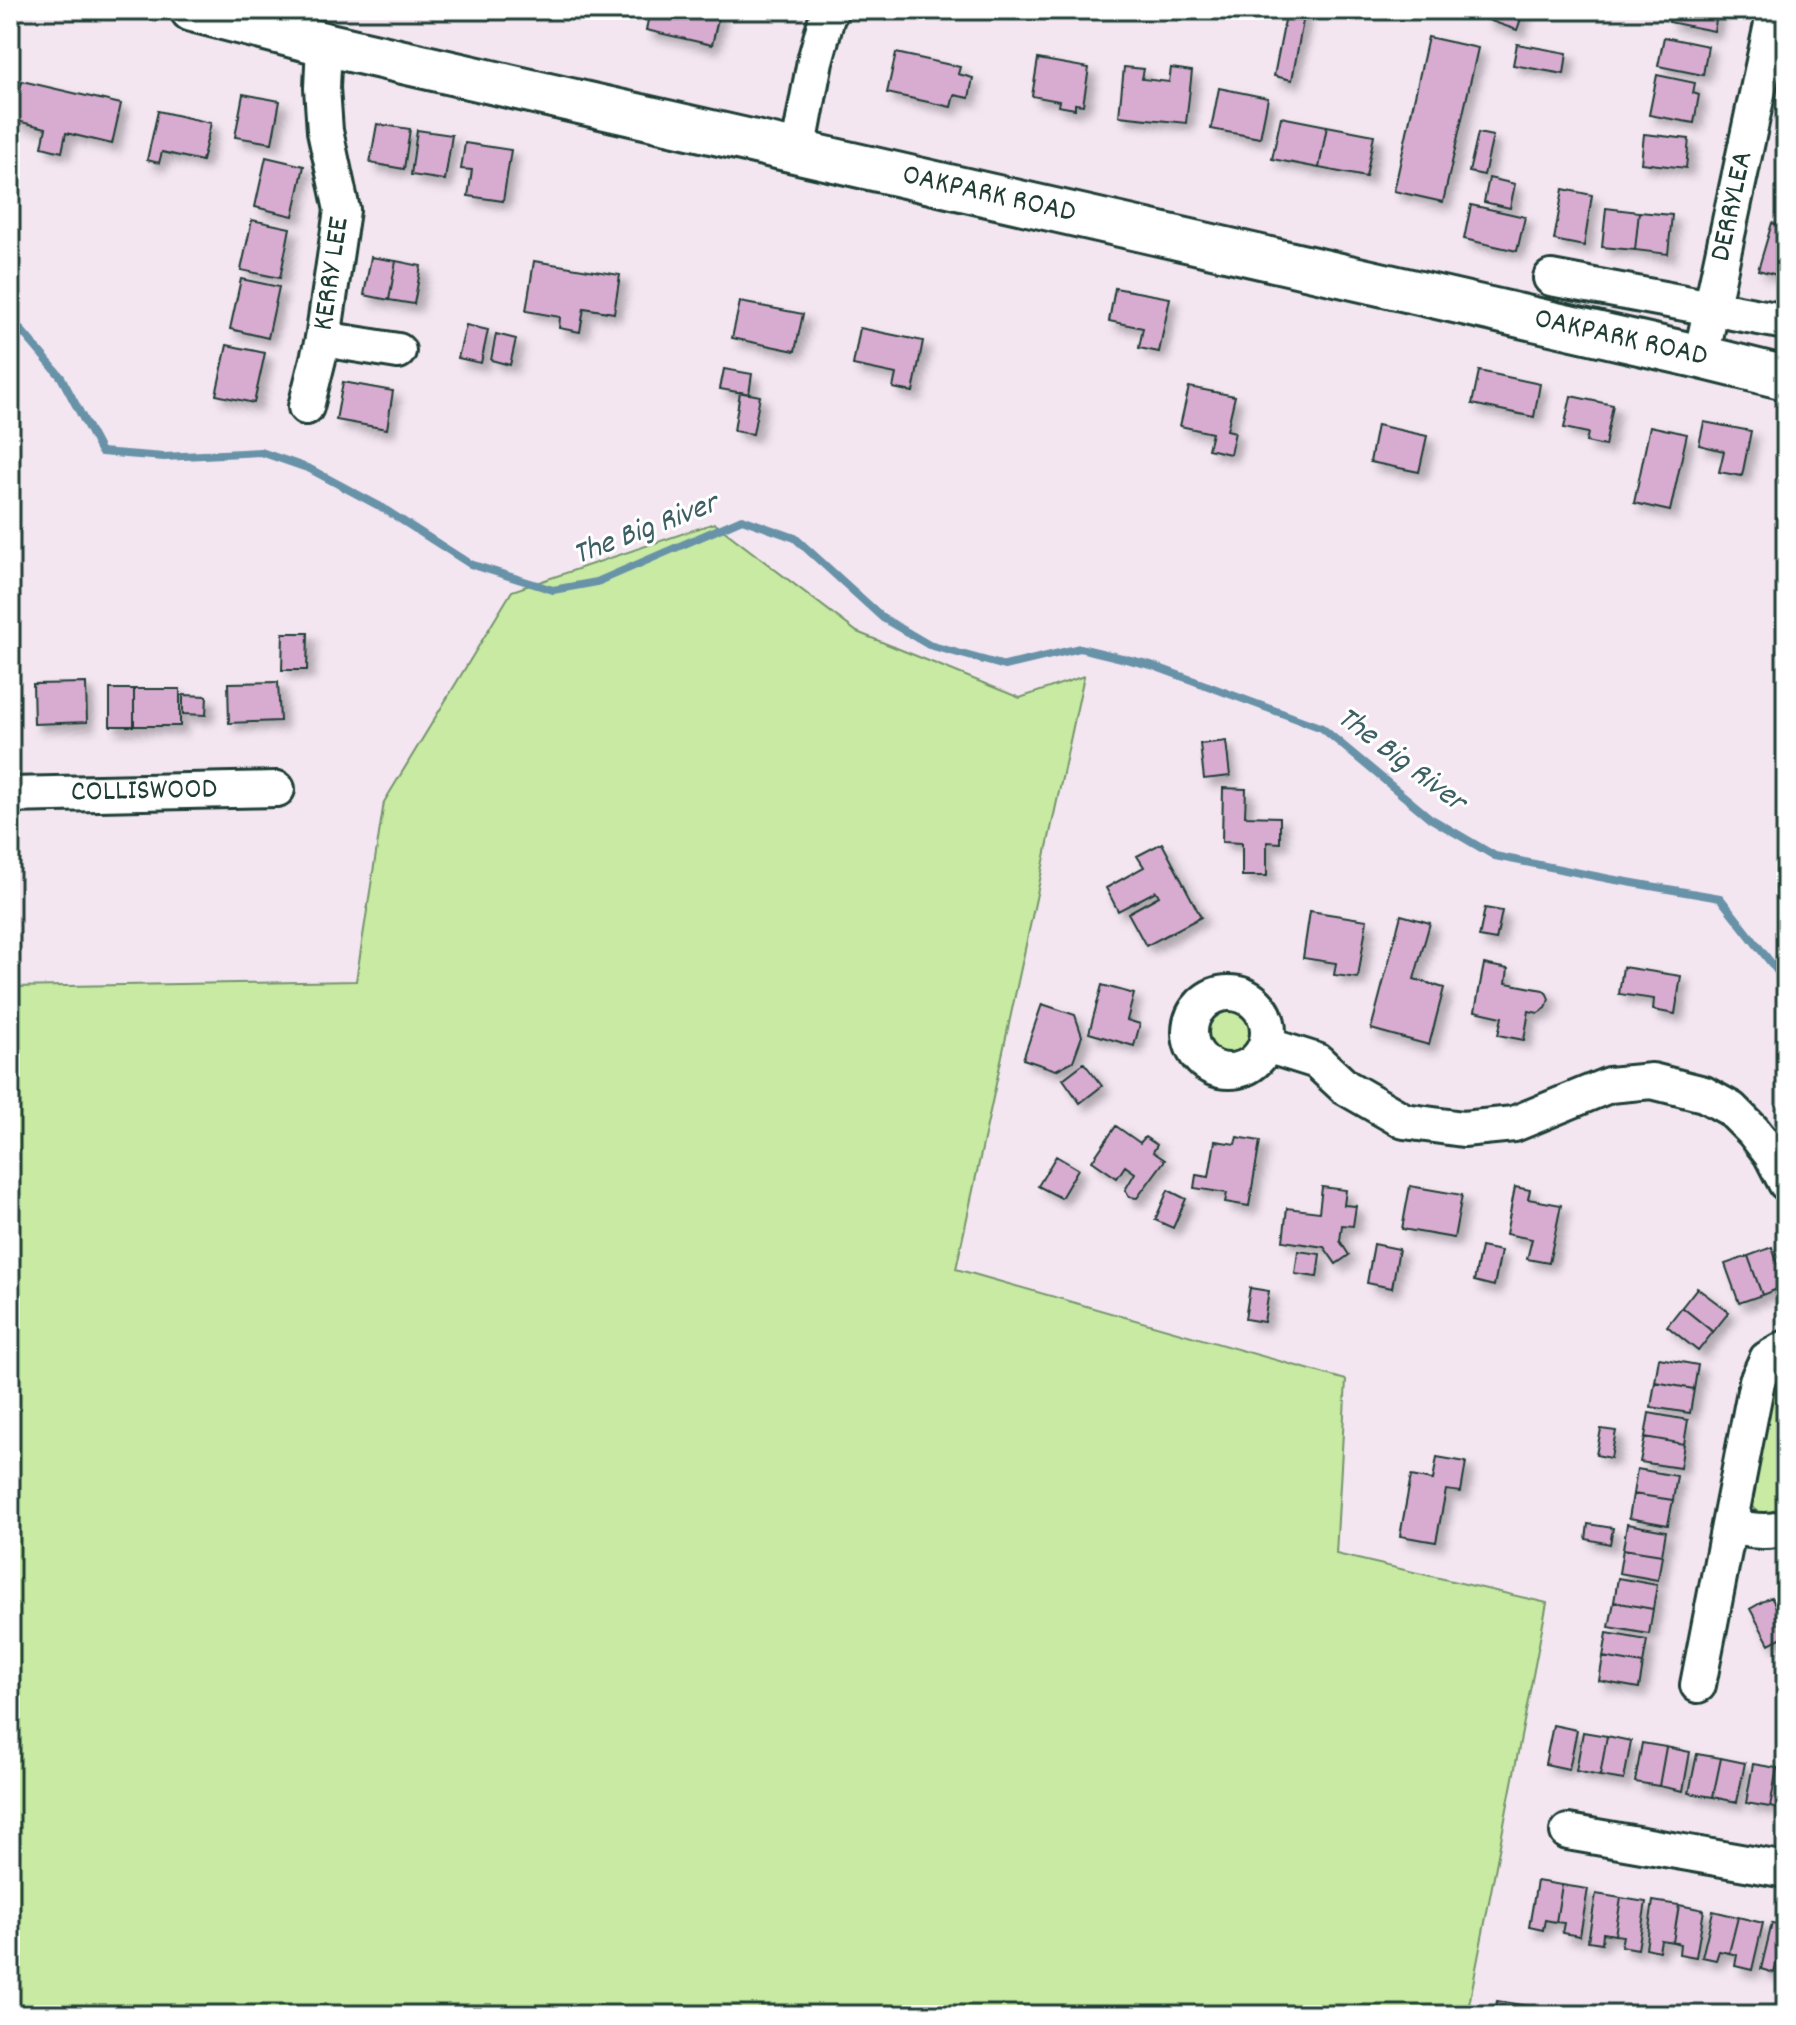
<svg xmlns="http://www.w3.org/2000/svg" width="1796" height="2025" font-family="Dekko,sans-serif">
	<defs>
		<filter id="shadow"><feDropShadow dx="7" dy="7" stdDeviation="4" flood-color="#0004"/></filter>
	</defs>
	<rect width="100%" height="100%" fill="#f3e6f1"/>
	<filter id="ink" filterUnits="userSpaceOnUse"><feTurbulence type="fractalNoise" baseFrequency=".0125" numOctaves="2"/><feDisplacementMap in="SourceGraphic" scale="16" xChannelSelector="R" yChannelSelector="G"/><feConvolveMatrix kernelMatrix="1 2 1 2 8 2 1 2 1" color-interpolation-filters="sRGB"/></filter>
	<g filter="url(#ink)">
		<path fill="#c8eaa3" stroke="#74946c" stroke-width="2" d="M 714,523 L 857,632 L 1020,698 L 1084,676 L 956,1269 L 1346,1380 L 1336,1554 L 1547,1603 L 1467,2015 L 10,2015 L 10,987 L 356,981 L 384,802 L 512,591 Z
			M1206 1032a24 24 0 1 1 48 0a24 24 0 1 1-48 0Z
			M 1786,1363 L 1786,1516 L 1766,1519 L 1753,1508 L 1748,1497 L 1770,1377 Z"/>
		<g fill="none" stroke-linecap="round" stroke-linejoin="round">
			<path stroke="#6892a8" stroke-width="8" d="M 10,317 L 61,377 L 101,452 L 164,457 L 261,452 L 310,469 L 381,507 L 470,564 L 553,590 L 597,582 L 742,519 L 795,538 L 883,618 L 929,645 L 1005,666 L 1080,648 L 1151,665 L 1322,728 L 1430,818 L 1495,856 L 1610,879 L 1720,898 L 1786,982"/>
		</g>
		<path fill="#d8acd0" stroke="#1f3d34" stroke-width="2" filter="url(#shadow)" d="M 650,10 L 720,10 L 712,45 L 646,30 Z
			M 1287,10 L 1305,10 L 1292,80 L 1274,76 Z
			M 1488,10 L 1524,10 L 1517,30 L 1485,19 Z
			M 1671,10 L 1718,10 L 1714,31 L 1669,22 Z
			M 1428,37 L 1478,48 L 1443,202 L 1394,191 Z
			M 1664,37 L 1708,46 L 1703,75 L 1658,66 Z
			M 1517,44 L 1567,53 L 1564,74 L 1513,65 Z
			M 896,53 L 960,67 L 958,74 L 973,78 L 969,98 L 954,95 L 951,107 L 887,93 Z
			M 1038,59 L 1089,68 L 1083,105 L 1075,104 L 1075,109 L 1058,106 L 1059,101 L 1032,96 Z
			M 1124,67 L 1144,69 L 1142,79 L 1169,82 L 1171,68 L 1192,71 L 1186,123 L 1119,116 Z
			M 1657,75 L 1695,83 L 1693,93 L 1699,95 L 1694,123 L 1649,115 Z
			M 22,81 L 121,104 L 112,144 L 66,133 L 62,152 L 42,147 L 46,128 L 13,120 Z
			M 1219,88 L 1268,98 L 1260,138 L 1211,129 Z
			M 243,94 L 280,101 L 272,143 L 235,137 Z
			M 158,111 L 211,123 L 202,161 L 162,152 L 159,163 L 147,160 Z
			M 1281,117 L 1327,126 L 1319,168 L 1272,159 Z
			M 377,124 L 410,129 L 404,169 L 370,163 Z
			M 1327,126 L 1374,135 L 1366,177 L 1319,168 Z
			M 417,130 L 452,135 L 445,180 L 411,175 Z
			M 1478,133 L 1493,136 L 1484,175 L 1469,172 Z
			M 1644,134 L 1689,139 L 1686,168 L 1641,163 Z
			M 465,143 L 511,150 L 503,201 L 468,196 L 472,170 L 461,169 Z
			M 266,157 L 304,166 L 293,216 L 255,207 Z
			M 1489,178 L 1515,184 L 1510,208 L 1484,202 Z
			M 1563,189 L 1592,195 L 1584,246 L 1554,240 Z
			M 1471,205 L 1525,217 L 1517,251 L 1464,239 Z
			M 1606,208 L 1639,212 L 1635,250 L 1602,247 Z
			M 1639,212 L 1672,215 L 1668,254 L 1635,250 Z
			M 252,220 L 290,228 L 280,278 L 241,270 Z
			M 1772,223 L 1786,227 L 1785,277 L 1758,270 Z
			M 371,257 L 396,261 L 389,300 L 364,295 Z
			M 396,261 L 421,266 L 414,304 L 389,300 Z
			M 534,261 L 620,275 L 614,313 L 584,308 L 580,332 L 559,328 L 560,317 L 526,311 Z
			M 241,279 L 279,287 L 268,338 L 230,329 Z
			M 1115,288 L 1170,298 L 1159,352 L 1139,348 L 1143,328 L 1109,321 Z
			M 740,302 L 803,314 L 795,351 L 732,338 Z
			M 466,325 L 488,330 L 481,363 L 458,358 Z
			M 860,328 L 923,341 L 913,392 L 893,388 L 896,374 L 853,365 Z
			M 496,334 L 516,339 L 510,365 L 491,360 Z
			M 227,345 L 265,353 L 254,403 L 216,395 Z
			M 724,369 L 752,374 L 749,394 L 720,389 Z
			M 1479,371 L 1540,384 L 1534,417 L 1472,404 Z
			M 343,382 L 393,391 L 387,429 L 336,420 Z
			M 1189,387 L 1235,396 L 1227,430 L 1235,432 L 1230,454 L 1208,449 L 1212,433 L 1180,426 Z
			M 740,392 L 760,396 L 753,434 L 734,431 Z
			M 1571,396 L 1613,405 L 1605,446 L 1586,442 L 1588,433 L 1564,428 Z
			M 1704,422 L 1751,431 L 1742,476 L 1719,472 L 1724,451 L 1699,445 Z
			M 1377,425 L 1427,436 L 1419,472 L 1370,462 Z
			M 1650,426 L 1687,434 L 1670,511 L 1634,503 Z
			M 283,633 L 308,633 L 307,670 L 282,670 Z
			M 278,682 L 280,721 L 229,723 L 228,683 Z
			M 86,683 L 87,722 L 34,724 L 33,684 Z
			M 110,689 L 134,689 L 134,726 L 110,726 Z
			M 134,689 L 180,689 L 180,726 L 134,726 Z
			M 183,695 L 207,696 L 206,715 L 183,714 Z
			M 1226,741 L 1230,776 L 1204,779 L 1200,744 Z
			M 1223,788 L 1246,789 L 1245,816 L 1280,817 L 1280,843 L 1267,842 L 1267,876 L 1242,876 L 1242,843 L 1222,842 Z
			M 1162,843 L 1201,917 L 1146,946 L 1128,913 L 1159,896 L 1156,891 L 1118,911 L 1106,888 L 1144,867 L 1137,856 Z
			M 1485,908 L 1502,911 L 1496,940 L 1479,937 Z
			M 1310,911 L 1367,920 L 1358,978 L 1334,975 L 1336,963 L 1303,958 Z
			M 1401,915 L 1430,923 L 1414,979 L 1444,988 L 1429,1045 L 1371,1029 Z
			M 1484,964 L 1508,969 L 1506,983 L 1543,990 L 1547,994 L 1549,999 L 1546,1008 L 1538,1013 L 1529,1011 L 1524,1040 L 1498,1035 L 1502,1017 L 1475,1011 Z
			M 1623,967 L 1681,976 L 1675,1014 L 1653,1010 L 1654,999 L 1619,994 Z
			M 1102,985 L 1134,994 L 1127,1020 L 1140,1024 L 1134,1046 L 1089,1033 Z
			M 1042,1004 L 1075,1015 L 1082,1036 L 1073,1061 L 1056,1070 L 1023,1059 Z
			M 1084,1063 L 1102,1086 L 1080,1103 L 1063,1079 Z
			M 1116,1126 L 1140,1143 L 1145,1137 L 1157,1145 L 1153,1152 L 1165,1160 L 1137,1198 L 1129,1197 L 1125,1190 L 1135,1173 L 1125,1166 L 1117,1178 L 1092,1161 Z
			M 1237,1137 L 1260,1141 L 1249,1206 L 1225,1202 L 1227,1193 L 1194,1188 L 1196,1175 L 1209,1177 L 1215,1141 L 1235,1144 Z
			M 1056,1156 L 1078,1169 L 1061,1198 L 1038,1186 Z
			M 1410,1186 L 1462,1195 L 1454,1238 L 1402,1229 Z
			M 1322,1187 L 1346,1190 L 1344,1205 L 1356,1206 L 1353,1226 L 1342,1225 L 1340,1241 L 1349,1255 L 1336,1264 L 1324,1247 L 1283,1241 L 1287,1208 L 1319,1212 Z
			M 1515,1187 L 1530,1190 L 1528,1199 L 1561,1205 L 1549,1263 L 1527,1259 L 1532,1239 L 1506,1234 Z
			M 1168,1190 L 1186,1199 L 1173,1228 L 1155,1220 Z
			M 1374,1244 L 1399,1249 L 1392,1288 L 1367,1283 Z
			M 1481,1247 L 1501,1251 L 1494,1286 L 1474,1281 Z
			M 1772,1247 L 1785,1286 L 1762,1295 L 1748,1256 Z
			M 1298,1251 L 1320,1254 L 1317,1277 L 1295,1274 Z
			M 1748,1256 L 1762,1295 L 1739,1303 L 1725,1264 Z
			M 1250,1288 L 1269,1291 L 1264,1322 L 1245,1319 Z
			M 1697,1288 L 1729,1312 L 1713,1332 L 1682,1307 Z
			M 1682,1307 L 1713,1332 L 1698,1351 L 1667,1326 Z
			M 1659,1358 L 1698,1365 L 1694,1389 L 1655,1382 Z
			M 1655,1382 L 1694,1389 L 1690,1413 L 1651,1407 Z
			M 1649,1413 L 1688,1420 L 1684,1444 L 1645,1437 Z
			M 1601,1429 L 1616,1431 L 1611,1458 L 1596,1455 Z
			M 1645,1437 L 1684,1444 L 1680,1468 L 1640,1462 Z
			M 1437,1457 L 1466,1462 L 1461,1492 L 1446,1490 L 1436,1542 L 1400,1536 L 1411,1476 L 1433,1480 Z
			M 1637,1469 L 1677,1476 L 1673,1500 L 1633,1494 Z
			M 1633,1494 L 1673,1500 L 1668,1525 L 1629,1518 Z
			M 1588,1524 L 1613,1528 L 1610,1544 L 1586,1539 Z
			M 1627,1524 L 1666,1531 L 1662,1555 L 1623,1549 Z
			M 1623,1549 L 1662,1555 L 1658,1580 L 1619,1573 Z
			M 1618,1578 L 1657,1585 L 1653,1609 L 1614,1602 Z
			M 1771,1597 L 1786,1624 L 1786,1635 L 1769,1644 L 1750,1609 Z
			M 1614,1602 L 1653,1609 L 1649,1634 L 1609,1627 Z
			M 1607,1633 L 1647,1640 L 1643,1664 L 1603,1657 Z
			M 1603,1657 L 1643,1664 L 1639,1688 L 1599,1681 Z
			M 1553,1725 L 1577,1730 L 1569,1769 L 1545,1764 Z
			M 1583,1732 L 1607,1736 L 1600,1776 L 1576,1771 Z
			M 1607,1736 L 1631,1741 L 1624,1780 L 1600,1776 Z
			M 1642,1743 L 1666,1747 L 1659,1786 L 1635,1782 Z
			M 1666,1747 L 1690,1752 L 1683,1791 L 1659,1786 Z
			M 1697,1754 L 1721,1758 L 1713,1797 L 1689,1793 Z
			M 1721,1758 L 1745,1763 L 1737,1802 L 1713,1797 Z
			M 1753,1764 L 1777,1768 L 1770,1807 L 1746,1803 Z
			M 1777,1768 L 1786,1770 L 1786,1811 L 1770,1807 Z
			M 1537,1881 L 1562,1885 L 1556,1922 L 1545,1920 L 1543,1930 L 1529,1927 Z
			M 1562,1885 L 1588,1889 L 1580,1936 L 1562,1933 L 1564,1923 L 1556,1922 Z
			M 1596,1894 L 1621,1898 L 1615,1935 L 1603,1933 L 1602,1943 L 1588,1941 Z
			M 1621,1898 L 1646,1902 L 1638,1949 L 1621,1946 L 1623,1936 L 1615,1935 Z
			M 1653,1901 L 1679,1905 L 1673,1942 L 1661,1940 L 1659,1951 L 1646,1948 Z
			M 1679,1905 L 1704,1910 L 1696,1957 L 1679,1954 L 1680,1944 L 1673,1942 Z
			M 1713,1911 L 1738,1917 L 1729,1953 L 1719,1951 L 1716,1960 L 1702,1957 Z
			M 1738,1917 L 1763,1923 L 1752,1970 L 1735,1966 L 1737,1955 L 1729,1953 Z
			M 1772,1923 L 1786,1926 L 1786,1965 L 1777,1963 L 1774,1973 L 1761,1969 Z
			M 1497,2001 L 1522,2005 L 1520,2015 L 1494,2015 Z
			M 1522,2005 L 1547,2009 L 1546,2015 L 1520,2015 Z"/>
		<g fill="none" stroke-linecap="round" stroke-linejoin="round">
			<defs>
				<g id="minor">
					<path d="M 798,152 L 815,61 L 827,17 L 831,10"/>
					<path d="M 1551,278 L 1786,322"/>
					<path d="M 323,339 L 398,351"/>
					<path id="s1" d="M 1701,357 L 1775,10"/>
					<path id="s2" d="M 306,407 L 323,339 L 342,210 L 325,131 L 322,88 L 324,44"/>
					<path id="s3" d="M 10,795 L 277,789"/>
					<circle cx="1229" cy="1032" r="39"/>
					<path d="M 1266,1045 L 1317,1061 L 1345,1087 L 1404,1121 L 1463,1129 L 1514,1124 L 1609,1085 L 1652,1081 L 1704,1094 L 1731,1109 L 1753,1131 L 1771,1154 L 1786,1183"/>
					<path d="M 1730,1526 C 1747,1530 1771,1535 1786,1526"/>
					<path d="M 1698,1685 L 1757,1381 L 1767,1359 L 1786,1348"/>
					<path d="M 1568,1832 L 1786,1870"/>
				</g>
				<g id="major">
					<path id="s4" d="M 192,10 L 324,44 L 1701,357 L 1786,378"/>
				</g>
			</defs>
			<use href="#minor" stroke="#1f3d34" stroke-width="40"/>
			<use href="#major" stroke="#1f3d34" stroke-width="48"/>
			<use href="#minor" stroke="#fff" stroke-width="34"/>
			<use href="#major" stroke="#fff" stroke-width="42"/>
		</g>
	</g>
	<g text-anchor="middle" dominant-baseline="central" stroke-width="6" stroke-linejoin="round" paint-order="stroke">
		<g font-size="30" fill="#1f3d34" stroke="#fff">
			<text stroke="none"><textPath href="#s4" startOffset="818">OAKPARK ROAD</textPath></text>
			<text stroke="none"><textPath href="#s1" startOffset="154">DERRYLEA</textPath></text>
			<text stroke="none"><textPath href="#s2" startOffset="136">KERRY LEE</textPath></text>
			<text stroke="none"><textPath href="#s4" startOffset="1466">OAKPARK ROAD</textPath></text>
			<text stroke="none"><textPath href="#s3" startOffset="134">COLLISWOOD</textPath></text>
		</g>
		<g font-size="32" font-style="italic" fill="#3e6064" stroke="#fff">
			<text transform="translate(646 531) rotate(-21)">The Big River</text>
			<text transform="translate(1400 761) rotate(37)">The Big River</text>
		</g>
	</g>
	<rect width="1796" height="2025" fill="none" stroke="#fff" stroke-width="40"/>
	<rect x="20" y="20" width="1756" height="1985" fill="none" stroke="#1f3d34" stroke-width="3" filter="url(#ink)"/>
</svg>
